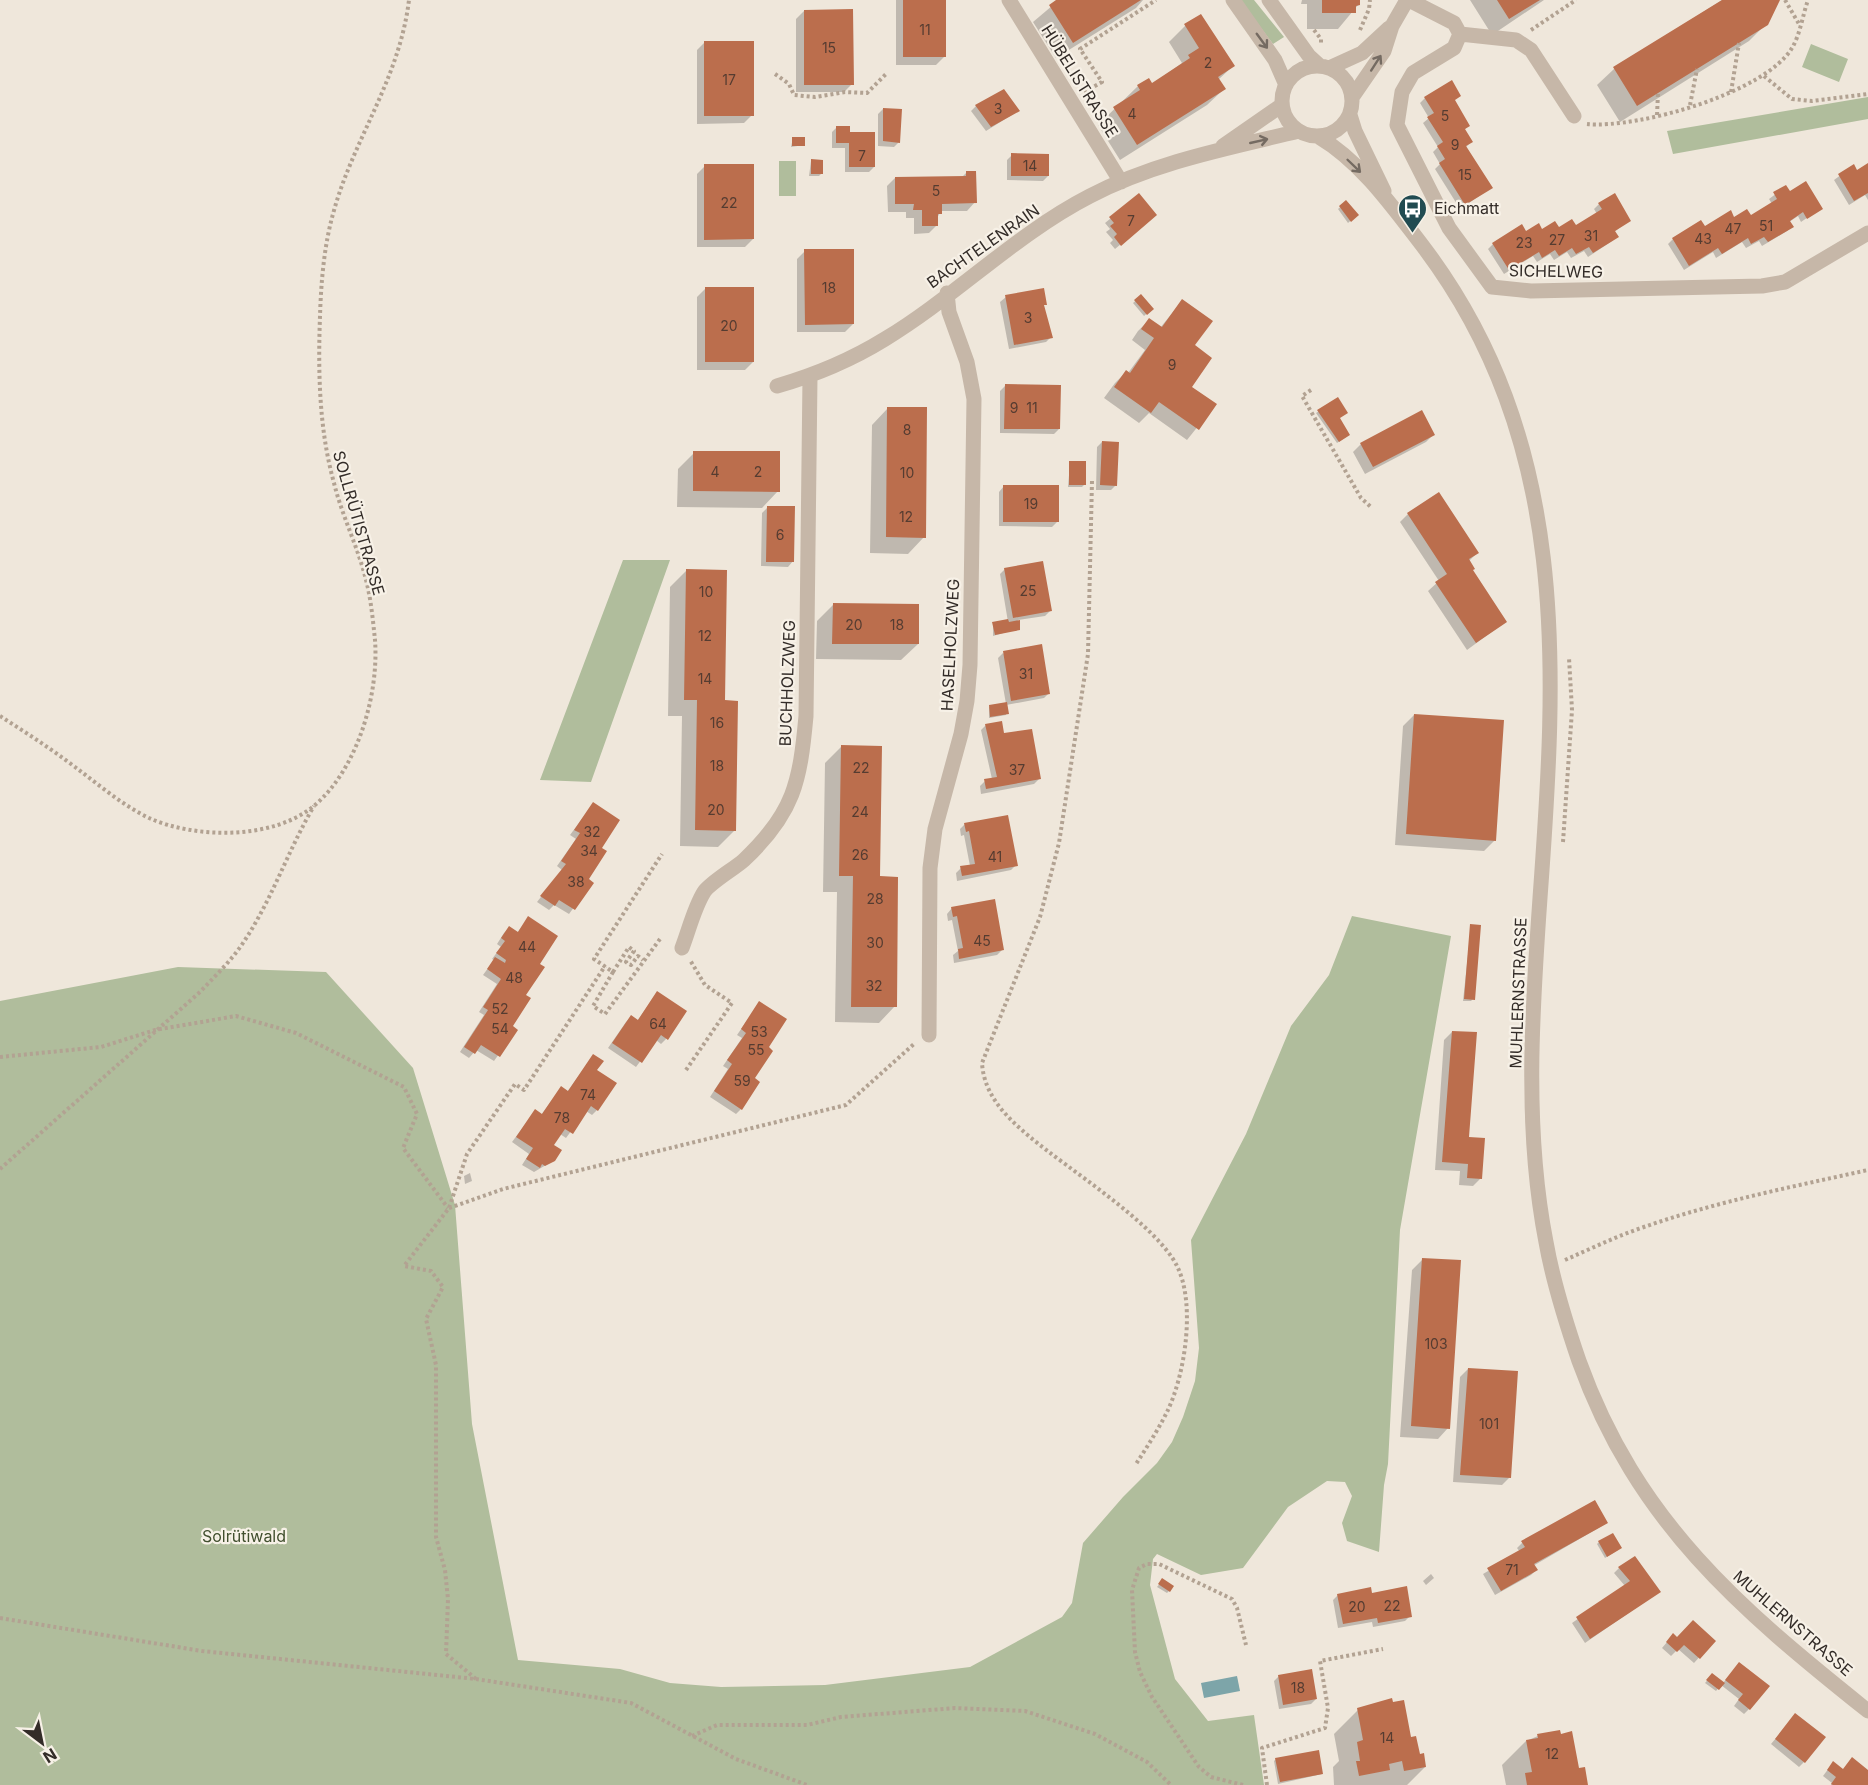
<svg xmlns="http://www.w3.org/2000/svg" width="1868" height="1785" font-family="Inter,sans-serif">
	<rect width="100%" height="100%" fill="#efe7db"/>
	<path fill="#b0bd9c" d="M 1240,0 L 1254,0 L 1284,37 L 1273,44 Z
		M 1811,44 L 1848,59 L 1839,82 L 1802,67 Z
		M 1868,97 L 1868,119 L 1673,154 L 1667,131 Z
		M 779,161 L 796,161 L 796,196 L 779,196 Z
		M 623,560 L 670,560 L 591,782 L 540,780 Z
		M 1352,916 L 1451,936 L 1400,1230 L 1388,1464 L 1384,1485 L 1379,1552 L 1347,1541 L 1342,1523 L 1352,1496 L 1345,1482 L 1327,1481 L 1288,1507 L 1243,1568 L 1201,1575 L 1157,1554 L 1153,1559 L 1150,1585 L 1175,1679 L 1208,1721 L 1254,1715 L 1264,1785 L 0,1785 L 0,1001 L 178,967 L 326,972 L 413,1068 L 455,1205 L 472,1424 L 518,1660 L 620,1669 L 670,1683 L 721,1687 L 825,1685 L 970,1667 L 1062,1617 L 1072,1603 L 1083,1543 L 1123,1497 L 1157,1463 L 1172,1442 L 1183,1417 L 1195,1381 L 1199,1348 L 1191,1240 L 1246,1134 L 1291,1026 L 1329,975 Z"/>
	<path fill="#7da5a9" d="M 1237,1676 L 1240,1691 L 1204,1698 L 1201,1683 Z"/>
	<path fill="#0003" d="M 896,0 L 944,0 L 944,57 L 936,65 L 896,65 Z
		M 1059,0 L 1143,0 L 1136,8 L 1056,58 L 1033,22 Z
		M 1302,0 L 1358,0 L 1358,5 L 1338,29 L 1307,29 L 1307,4 L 1301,4 Z
		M 1470,0 L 1544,0 L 1492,35 Z
		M 1722,0 L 1778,0 L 1766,24 L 1749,41 L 1620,122 L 1597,85 L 1614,69 Z
		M 804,11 L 852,84 L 844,92 L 796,92 L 796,19 Z
		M 1201,16 L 1233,66 L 1218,80 L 1224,89 L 1207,105 L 1120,160 L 1098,125 L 1138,86 L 1151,85 L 1182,63 L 1169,42 L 1185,26 Z
		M 705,42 L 752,115 L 744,123 L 697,124 L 697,50 Z
		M 1425,98 L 1454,101 L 1468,126 L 1464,130 L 1471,142 L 1466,147 L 1491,188 L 1460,209 L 1435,169 L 1440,164 L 1433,152 L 1438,147 L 1423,123 L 1429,118 L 1420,103 Z
		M 976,106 L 1018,111 L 986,131 L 971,111 Z
		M 883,109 L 899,142 L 894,147 L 878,146 L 878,114 Z
		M 837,127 L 848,134 L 874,167 L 869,172 L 845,172 L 845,148 L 832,148 L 832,132 Z
		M 793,138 L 804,145 L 791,147 Z
		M 1012,155 L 1048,176 L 1043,181 L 1007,180 L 1007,160 Z
		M 811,161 L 821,174 L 819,176 L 809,176 Z
		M 1868,165 L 1868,200 L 1865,195 L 1849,205 L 1834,180 L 1853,166 L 1857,172 Z
		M 705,166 L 753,239 L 745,247 L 697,247 L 697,174 Z
		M 967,172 L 975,202 L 967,211 L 941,211 L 937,218 L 937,225 L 929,233 L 914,234 L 914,218 L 906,218 L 906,212 L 888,212 L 887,186 L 895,178 L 962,177 Z
		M 1785,187 L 1790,193 L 1821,208 L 1801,222 L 1798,216 L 1789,222 L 1792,226 L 1787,231 L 1762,246 L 1759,241 L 1746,248 L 1742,242 L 1716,258 L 1713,252 L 1684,270 L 1668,244 L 1673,239 L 1734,219 L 1751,217 L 1772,204 L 1769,199 Z
		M 1139,195 L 1150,220 L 1115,249 L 1110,243 L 1113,240 L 1106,232 L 1110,229 L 1105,223 Z
		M 1346,202 L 1357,215 L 1348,223 L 1338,209 Z
		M 1599,204 L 1630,220 L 1614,232 L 1617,236 L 1612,241 L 1588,257 L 1584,251 L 1571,258 L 1567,252 L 1554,260 L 1550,254 L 1537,262 L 1533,256 L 1504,274 L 1488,249 L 1493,244 L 1525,233 L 1576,227 L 1597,214 L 1594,209 Z
		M 805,251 L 853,324 L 845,332 L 797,332 L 797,259 Z
		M 705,289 L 753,362 L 745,370 L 697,370 L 697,297 Z
		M 1141,296 L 1152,309 L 1144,316 L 1133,303 Z
		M 1006,297 L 1045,304 L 1043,306 L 1051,337 L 1046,342 L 1009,349 L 1000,302 Z
		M 1182,301 L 1193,346 L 1190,387 L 1215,405 L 1187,440 L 1149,413 L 1139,423 L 1104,398 L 1115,383 L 1126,372 L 1128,373 L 1145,350 L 1132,340 L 1138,331 L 1149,320 L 1160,328 Z
		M 1005,386 L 1059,429 L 1054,434 L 1000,433 L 1000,391 Z
		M 1338,399 L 1339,418 L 1346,437 L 1337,443 L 1316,413 Z
		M 888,408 L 924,537 L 908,554 L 870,553 L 872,425 Z
		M 1434,434 L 1426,442 L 1365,474 L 1353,452 L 1361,444 Z
		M 1102,442 L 1116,485 L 1111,490 L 1096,490 L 1097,447 Z
		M 694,453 L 778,491 L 762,508 L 677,507 L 678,469 Z
		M 1070,463 L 1084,485 L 1082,487 L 1068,487 Z
		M 1004,486 L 1057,522 L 1052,527 L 999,526 L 999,492 Z
		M 767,508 L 793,561 L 788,567 L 761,566 L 762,513 Z
		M 1408,514 L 1477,553 L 1469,561 L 1472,570 L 1505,622 L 1467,650 L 1428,591 L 1439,581 L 1400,522 Z
		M 1005,569 L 1050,611 L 1045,616 L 1018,620 L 1017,629 L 993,636 L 993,623 L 1008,622 L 1000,574 Z
		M 686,571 L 724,702 L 735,830 L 718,847 L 680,846 L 682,716 L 668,716 L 670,587 Z
		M 833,605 L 918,644 L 901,660 L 816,659 L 817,621 Z
		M 1003,653 L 1049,693 L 1044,698 L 1006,705 L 1006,715 L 989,718 L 989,707 L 1006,704 L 998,658 Z
		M 1414,715 L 1495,840 L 1484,851 L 1395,845 L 1403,726 Z
		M 986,725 L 1003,735 L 1039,779 L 1034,784 L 981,794 L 980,786 L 985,781 L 992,779 L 981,730 Z
		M 841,747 L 879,878 L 895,1006 L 879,1023 L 835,1022 L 837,892 L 823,892 L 825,763 Z
		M 593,804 L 600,848 L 587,880 L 592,883 L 569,914 L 554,905 L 549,910 L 537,902 L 562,870 L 557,866 L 576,839 L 570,835 Z
		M 965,824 L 1016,865 L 1011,870 L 957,881 L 956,873 L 961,868 L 970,866 L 964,835 L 961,836 L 960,829 Z
		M 952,908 L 1002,950 L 997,955 L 954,963 L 953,955 L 958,951 L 952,920 L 948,921 L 947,914 Z
		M 528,918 L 537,964 L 511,1027 L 516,1030 L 494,1061 L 476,1050 L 469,1058 L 460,1052 L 484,1015 L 479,1012 L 497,984 L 483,975 L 494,960 L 492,959 L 501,947 L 497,944 L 504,933 L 509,928 L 517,933 Z
		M 1471,926 L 1473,999 L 1471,1001 L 1463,1001 Z
		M 657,993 L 666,1039 L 661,1044 L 656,1040 L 636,1067 L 608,1048 L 626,1022 L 631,1017 L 637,1021 Z
		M 759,1003 L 766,1048 L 741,1109 L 736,1114 L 710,1097 L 728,1069 L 723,1066 L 742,1038 L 737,1035 Z
		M 1452,1032 L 1468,1139 L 1481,1178 L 1473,1186 L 1459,1185 L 1460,1171 L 1435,1170 L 1444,1040 Z
		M 593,1056 L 597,1110 L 592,1115 L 586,1111 L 566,1138 L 560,1134 L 552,1146 L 553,1161 L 534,1172 L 522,1165 L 529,1154 L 512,1142 L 535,1111 L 541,1115 L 561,1088 L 567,1092 Z
		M 470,1173 L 472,1181 L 465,1184 L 464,1176 Z
		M 1423,1259 L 1448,1428 L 1438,1439 L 1400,1437 L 1412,1270 Z
		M 1468,1369 L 1510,1477 L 1502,1485 L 1453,1482 L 1460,1377 Z
		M 1607,1523 L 1533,1566 L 1536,1570 L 1531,1575 L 1495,1595 L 1483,1574 L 1520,1552 L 1517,1548 L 1522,1543 Z
		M 1599,1542 L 1618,1550 L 1605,1558 L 1597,1544 Z
		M 1619,1568 L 1659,1592 L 1585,1643 L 1572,1623 L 1625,1586 L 1614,1573 Z
		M 1431,1574 L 1434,1578 L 1426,1585 L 1423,1581 Z
		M 1161,1582 L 1169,1591 L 1167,1593 L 1157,1587 Z
		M 1338,1595 L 1410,1616 L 1405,1621 L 1373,1627 L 1372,1622 L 1338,1628 L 1333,1600 Z
		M 1673,1635 L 1677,1638 L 1714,1641 L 1694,1663 L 1678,1649 L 1671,1656 L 1662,1648 Z
		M 1735,1669 L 1749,1709 L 1744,1714 L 1734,1706 L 1739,1699 L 1721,1685 L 1716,1691 L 1705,1683 L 1712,1675 L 1723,1683 Z
		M 1279,1676 L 1316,1699 L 1311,1704 L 1279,1709 L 1274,1681 Z
		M 1391,1700 L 1425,1767 L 1407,1785 L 1334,1785 L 1333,1767 L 1339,1761 L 1334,1734 L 1358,1710 Z
		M 1791,1720 L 1804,1762 L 1799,1767 L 1771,1744 Z
		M 1538,1736 L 1578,1770 L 1586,1785 L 1506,1785 L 1502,1765 L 1526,1741 Z
		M 1276,1759 L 1322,1774 L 1278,1784 L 1274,1761 Z
		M 1829,1768 L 1868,1771 L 1868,1785 L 1831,1785 L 1832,1783 L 1823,1776 Z"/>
	<path fill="#bb6e4d" d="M 903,0 L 946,0 L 946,57 L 903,57 Z
		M 1056,0 L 1141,0 L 1073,43 L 1049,5 Z
		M 1322,0 L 1360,0 L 1360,5 L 1356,6 L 1356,13 L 1322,13 Z
		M 1497,0 L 1540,0 L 1509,19 Z
		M 1722,0 L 1780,0 L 1768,25 L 1637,106 L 1613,67 Z
		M 853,9 L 854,85 L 804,85 L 804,10 Z
		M 1201,14 L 1235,66 L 1218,77 L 1226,89 L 1137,145 L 1113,107 L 1140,90 L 1137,85 L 1149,78 L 1152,83 L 1190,58 L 1188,55 L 1199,48 L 1184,24 Z
		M 704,41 L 754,41 L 754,116 L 704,116 Z
		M 1452,80 L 1461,96 L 1455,100 L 1470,126 L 1465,129 L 1473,142 L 1466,146 L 1493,188 L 1465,205 L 1439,163 L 1445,159 L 1437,146 L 1443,142 L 1427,117 L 1434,113 L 1424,97 Z
		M 1004,89 L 1020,111 L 991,127 L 975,105 Z
		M 883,108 L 902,109 L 900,143 L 883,141 Z
		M 836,126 L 850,126 L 850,132 L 875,132 L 875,167 L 849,167 L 849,143 L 836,143 Z
		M 792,137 L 805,137 L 805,146 L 792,146 Z
		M 1011,153 L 1049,154 L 1049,176 L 1011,176 Z
		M 811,159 L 823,160 L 823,174 L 811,174 Z
		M 1868,163 L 1868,193 L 1854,201 L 1838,174 L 1854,164 L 1857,170 Z
		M 704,164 L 754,164 L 754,239 L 704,240 Z
		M 966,171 L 976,171 L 977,203 L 942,204 L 942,214 L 938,214 L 938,226 L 922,226 L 922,210 L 913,210 L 914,204 L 895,204 L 895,177 L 966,176 Z
		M 1806,181 L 1823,209 L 1807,219 L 1803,212 L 1790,221 L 1794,227 L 1768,242 L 1764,237 L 1751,244 L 1748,238 L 1722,254 L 1718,248 L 1689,266 L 1672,238 L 1701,220 L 1705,226 L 1731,210 L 1734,217 L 1747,209 L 1751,215 L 1777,199 L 1773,192 L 1786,185 L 1790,191 Z
		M 1139,193 L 1157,215 L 1121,246 L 1114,237 L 1117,234 L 1110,226 L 1114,223 L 1109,217 Z
		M 1615,193 L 1631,221 L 1615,231 L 1619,237 L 1593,253 L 1589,247 L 1576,254 L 1572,248 L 1559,256 L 1555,250 L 1542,258 L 1539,252 L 1509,270 L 1492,243 L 1522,224 L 1526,231 L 1539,223 L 1542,229 L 1555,221 L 1559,227 L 1572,219 L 1576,225 L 1602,209 L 1598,203 Z
		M 1346,200 L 1359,215 L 1351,222 L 1339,206 Z
		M 804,249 L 854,249 L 854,324 L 805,325 Z
		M 705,287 L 754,287 L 754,362 L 705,362 Z
		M 1044,288 L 1047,305 L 1044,305 L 1053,338 L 1014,345 L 1005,295 Z
		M 1141,294 L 1154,309 L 1147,315 L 1134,300 Z
		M 1182,299 L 1213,321 L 1195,345 L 1212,358 L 1192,387 L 1217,404 L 1199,430 L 1159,402 L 1151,413 L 1114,387 L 1126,370 L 1130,373 L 1154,338 L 1141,329 L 1149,318 L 1162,327 Z
		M 1005,384 L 1061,385 L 1060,429 L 1004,429 Z
		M 1338,397 L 1348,413 L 1340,418 L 1350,435 L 1339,442 L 1317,410 Z
		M 887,407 L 927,407 L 926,538 L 886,537 Z
		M 1422,410 L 1435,435 L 1373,467 L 1360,443 Z
		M 1102,441 L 1119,442 L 1117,486 L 1100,485 Z
		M 693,451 L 780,451 L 780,492 L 693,491 Z
		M 1069,461 L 1086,461 L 1086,485 L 1069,485 Z
		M 1003,485 L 1059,485 L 1059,522 L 1003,522 Z
		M 1439,492 L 1479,553 L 1469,559 L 1475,569 L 1473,570 L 1507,622 L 1476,643 L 1435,582 L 1447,574 L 1407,513 Z
		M 767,506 L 795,506 L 794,562 L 766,562 Z
		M 1043,561 L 1052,611 L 1013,618 L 1004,568 Z
		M 686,569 L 727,570 L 725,700 L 738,701 L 736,831 L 695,830 L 697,700 L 684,700 Z
		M 833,603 L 919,604 L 919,644 L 832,644 Z
		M 1008,619 L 1009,622 L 1020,620 L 1020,630 L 995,635 L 992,622 Z
		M 1042,644 L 1050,694 L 1011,701 L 1003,651 Z
		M 1007,702 L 1009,714 L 990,717 L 989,705 Z
		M 1414,714 L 1504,720 L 1496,841 L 1406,834 Z
		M 1002,721 L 1004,733 L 1032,729 L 1041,779 L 986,789 L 984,779 L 997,777 L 985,724 Z
		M 841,745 L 882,746 L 880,876 L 898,877 L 897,1007 L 851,1007 L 853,876 L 839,876 Z
		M 593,802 L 620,820 L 602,848 L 607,851 L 589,879 L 594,883 L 575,910 L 559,900 L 555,906 L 540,896 L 566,864 L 561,861 L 580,833 L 574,830 Z
		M 1008,815 L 1018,866 L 962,876 L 960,866 L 975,864 L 969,831 L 966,832 L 964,823 Z
		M 995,899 L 1004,950 L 959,959 L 958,949 L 963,948 L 957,916 L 953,917 L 951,907 Z
		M 528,916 L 558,936 L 540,964 L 545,967 L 526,995 L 531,998 L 513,1026 L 518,1030 L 500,1057 L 481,1045 L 475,1054 L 464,1047 L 488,1010 L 483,1007 L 501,979 L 487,969 L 495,957 L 505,963 L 506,960 L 496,953 L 505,941 L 501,938 L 509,926 L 518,932 Z
		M 1470,924 L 1481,925 L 1475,1000 L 1464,999 Z
		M 657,991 L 687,1011 L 668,1040 L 661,1035 L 642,1063 L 612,1043 L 631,1015 L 638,1020 Z
		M 759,1001 L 787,1019 L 769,1047 L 773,1051 L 755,1078 L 760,1082 L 742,1110 L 714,1091 L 732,1064 L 727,1060 L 746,1033 L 741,1029 Z
		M 1452,1031 L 1477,1032 L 1469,1137 L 1485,1138 L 1482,1179 L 1467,1178 L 1468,1164 L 1442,1162 Z
		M 593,1054 L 604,1061 L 597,1070 L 617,1083 L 598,1111 L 591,1106 L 573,1134 L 565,1129 L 554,1145 L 562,1150 L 555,1161 L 545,1166 L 542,1164 L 540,1168 L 526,1159 L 533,1148 L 516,1137 L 535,1109 L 542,1114 L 561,1086 L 568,1091 Z
		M 1422,1258 L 1461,1260 L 1450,1429 L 1411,1426 Z
		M 1468,1368 L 1518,1371 L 1511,1478 L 1460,1475 Z
		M 1595,1500 L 1608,1523 L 1534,1564 L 1538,1570 L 1501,1591 L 1487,1568 L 1525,1547 L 1521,1541 Z
		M 1613,1533 L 1622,1548 L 1607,1557 L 1598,1541 Z
		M 1635,1556 L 1661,1592 L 1590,1639 L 1576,1617 L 1630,1581 L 1618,1567 Z
		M 1162,1578 L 1174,1586 L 1170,1592 L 1158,1584 Z
		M 1407,1586 L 1412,1617 L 1378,1623 L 1377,1618 L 1343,1624 L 1337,1594 L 1371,1587 L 1372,1593 Z
		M 1693,1620 L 1716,1641 L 1700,1659 L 1684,1645 L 1677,1652 L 1666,1642 L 1673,1633 L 1677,1637 Z
		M 1739,1662 L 1770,1686 L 1750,1710 L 1738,1700 L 1743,1694 L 1725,1680 Z
		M 1312,1669 L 1317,1699 L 1283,1705 L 1278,1675 Z
		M 1712,1673 L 1725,1683 L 1719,1690 L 1706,1680 Z
		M 1392,1698 L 1393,1702 L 1404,1700 L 1411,1737 L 1416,1736 L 1420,1754 L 1424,1753 L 1426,1767 L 1404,1771 L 1402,1761 L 1389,1764 L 1390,1770 L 1359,1776 L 1356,1761 L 1360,1761 L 1357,1742 L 1363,1740 L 1357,1708 Z
		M 1795,1713 L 1826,1737 L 1805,1763 L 1775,1739 Z
		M 1560,1730 L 1561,1734 L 1572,1731 L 1579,1768 L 1585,1767 L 1588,1785 L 1527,1785 L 1525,1773 L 1532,1772 L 1526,1740 L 1538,1738 L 1537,1734 Z
		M 1319,1750 L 1323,1774 L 1280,1782 L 1275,1758 Z
		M 1852,1757 L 1868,1770 L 1868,1785 L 1833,1785 L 1831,1784 L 1836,1777 L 1827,1770 L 1833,1761 L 1843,1769 Z"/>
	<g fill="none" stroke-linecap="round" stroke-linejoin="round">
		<path stroke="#b2a292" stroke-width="4" stroke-dasharray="3 3" stroke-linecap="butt" d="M 1785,0 L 1799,24
			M 1314,30 L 1321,39 L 1321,44
			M 1360,30 L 1369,9 L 1370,0
			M 1531,30 L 1576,0
			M 775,74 L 789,84 L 794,95 L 815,97 L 845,92 L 867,93 L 886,74
			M 1764,76 L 1792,99 L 1812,101 L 1868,94
			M 1084,92 L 1102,82 L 1080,49 L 1156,0
			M 1731,92 L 1739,43
			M 1690,105 L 1697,69
			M 1657,115 L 1658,93
			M 1587,124 C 1637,129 1765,93 1792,48 C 1800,35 1803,14 1808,0
			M 1311,390 L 1302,396 L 1361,498 L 1372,508
			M 1092,481 L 1088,654 L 1059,843 L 1040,917 L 982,1063 C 984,1095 1006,1117 1030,1137 C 1068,1169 1156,1224 1177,1266 C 1196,1304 1185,1375 1167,1412 C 1158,1430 1147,1447 1136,1464
			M 0,716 C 25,732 50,748 75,767 C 98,784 122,805 149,818 C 196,839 274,840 315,805 C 358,768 379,694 375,640 C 373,621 371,599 366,580 C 358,547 342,516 334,483 C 319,429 318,372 320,316 C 321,283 324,246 333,214 C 353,139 399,81 409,0
			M 1563,842 L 1572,710 L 1569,658
			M 660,939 L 605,1014 L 593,1006 L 613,972 L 594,959 L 662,854
			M 613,972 L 629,947 L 634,951 L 626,962 L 631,965 L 638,956 L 643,960
			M 0,1057 L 101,1047 L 155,1030 L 236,1016 L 296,1033 L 404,1087 L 417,1114 L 403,1148 L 448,1208
			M 686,1070 L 732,1003 L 705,985 L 690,960
			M 0,1169 L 200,992 C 215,976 231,961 243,943 C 272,900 288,850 314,806
			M 449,1208 L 503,1189 L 846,1105 L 915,1043
			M 1565,1260 C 1590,1249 1615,1237 1641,1228 C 1715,1202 1791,1187 1868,1170
			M 0,1618 L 202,1651 L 476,1679 L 631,1703 L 736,1759 L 807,1785
			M 476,1679 L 446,1654 L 448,1599 L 445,1570 L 436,1537 L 436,1365 L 426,1319 L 443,1287 L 431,1271 L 404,1266 L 449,1208 L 467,1154 L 515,1084 L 524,1090 L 605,966
			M 692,1736 L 717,1725 L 807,1725 L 841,1717 L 955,1708 L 1025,1711 L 1095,1734 L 1147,1762 L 1171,1785
			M 1243,1785 L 1211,1777 L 1199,1767 L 1152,1697 L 1140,1672 L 1135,1652 L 1132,1590 L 1139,1568 L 1147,1564 L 1159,1564 L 1232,1599 L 1237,1608 L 1246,1645
			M 1267,1785 L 1262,1748 L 1325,1728 L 1328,1708 L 1320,1661 L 1383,1649"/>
		<path stroke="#c6b7a8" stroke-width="15" d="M 1009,0 L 1121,182
			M 1233,0 L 1275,60 L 1286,85
			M 1269,0 L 1309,56 L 1320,66
			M 1409,0 L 1454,23 L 1460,34
			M 1460,34 L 1454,48 L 1413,73 L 1402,92 L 1397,125 L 1449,228 L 1492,287 L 1531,291 L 1762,286 L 1785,282 L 1868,233
			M 1460,34 L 1516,40 L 1531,50 L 1574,116
			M1282 101a35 35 0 1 1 70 0a35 35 0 1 1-70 0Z
			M 1329,68 L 1362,53 L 1389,28
			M 1353,96 L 1384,51 L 1392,26 L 1407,0
			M 1350,115 L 1355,131 L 1384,191
			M 1319,137 C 1361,162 1392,206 1422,245 C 1571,441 1557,666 1540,898 C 1532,1011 1524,1130 1546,1242 C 1553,1282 1566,1323 1579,1361 C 1637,1522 1739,1608 1868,1711
			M 1223,146 L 1282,105
			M 777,386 C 815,375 851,360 885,339 C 956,296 1016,234 1090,196 C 1155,162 1229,148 1299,131
			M 682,948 C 689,930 694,908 704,892 C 711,882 734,869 744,860 C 794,813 800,782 806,716 L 810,377
			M 929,1035 L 930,868 L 935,829 L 961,734 L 967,701 L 970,665 L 974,399 L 967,362 L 949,312 L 947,293"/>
	</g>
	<defs><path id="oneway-shaft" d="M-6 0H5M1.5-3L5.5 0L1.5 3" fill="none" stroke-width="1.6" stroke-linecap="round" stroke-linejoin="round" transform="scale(1.5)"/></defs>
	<g stroke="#756b62">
		<use href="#oneway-shaft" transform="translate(1262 41) rotate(54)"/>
		<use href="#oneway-shaft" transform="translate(1376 63) rotate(-57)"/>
		<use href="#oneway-shaft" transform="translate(1259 141) rotate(-13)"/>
		<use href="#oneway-shaft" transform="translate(1354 166) rotate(44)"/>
	</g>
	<defs>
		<symbol id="bus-pin" viewBox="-11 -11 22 30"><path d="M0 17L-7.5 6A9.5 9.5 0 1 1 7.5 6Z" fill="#214b51" stroke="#f7f1e7"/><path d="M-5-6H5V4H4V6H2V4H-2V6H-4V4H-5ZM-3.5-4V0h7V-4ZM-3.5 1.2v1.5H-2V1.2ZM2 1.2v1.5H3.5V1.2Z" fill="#fff"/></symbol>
	</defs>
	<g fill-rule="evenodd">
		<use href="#bus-pin" x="1396" y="192" width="33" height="45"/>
	</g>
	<g text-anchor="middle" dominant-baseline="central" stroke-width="4.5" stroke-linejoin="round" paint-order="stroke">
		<g font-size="14" fill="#553c31">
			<text x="925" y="29">11</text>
			<text x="829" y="47">15</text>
			<text x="1208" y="62">2</text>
			<text x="729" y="79">17</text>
			<text x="998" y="108">3</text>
			<text x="1132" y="113">4</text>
			<text x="1445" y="115">5</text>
			<text x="1455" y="144">9</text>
			<text x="862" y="155">7</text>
			<text x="1030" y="165">14</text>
			<text x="1465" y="174">15</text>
			<text x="936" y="190">5</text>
			<text x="729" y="202">22</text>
			<text x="1131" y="220">7</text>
			<text x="1766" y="225">51</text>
			<text x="1733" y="228">47</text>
			<text x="1591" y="235">31</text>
			<text x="1703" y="238">43</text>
			<text x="1557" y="239">27</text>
			<text x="1524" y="242">23</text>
			<text x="829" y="287">18</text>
			<text x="1028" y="317">3</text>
			<text x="729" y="325">20</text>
			<text x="1172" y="364">9</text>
			<text x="1014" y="407">9</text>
			<text x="1032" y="407">11</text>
			<text x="907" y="429">8</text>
			<text x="715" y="471">4</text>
			<text x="758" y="471">2</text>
			<text x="907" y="472">10</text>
			<text x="1031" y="503">19</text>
			<text x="906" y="516">12</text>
			<text x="780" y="534">6</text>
			<text x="1028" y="590">25</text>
			<text x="706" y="591">10</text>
			<text x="854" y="624">20</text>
			<text x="897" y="624">18</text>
			<text x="705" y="635">12</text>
			<text x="1026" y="673">31</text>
			<text x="705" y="678">14</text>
			<text x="717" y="722">16</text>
			<text x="717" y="765">18</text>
			<text x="861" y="767">22</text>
			<text x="1017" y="769">37</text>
			<text x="716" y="809">20</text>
			<text x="860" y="811">24</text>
			<text x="592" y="831">32</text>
			<text x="589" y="850">34</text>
			<text x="860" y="854">26</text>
			<text x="995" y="856">41</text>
			<text x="576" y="881">38</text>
			<text x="875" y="898">28</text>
			<text x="982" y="940">45</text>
			<text x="875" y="942">30</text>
			<text x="527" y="946">44</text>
			<text x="514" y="977">48</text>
			<text x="874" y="985">32</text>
			<text x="500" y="1008">52</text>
			<text x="658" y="1023">64</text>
			<text x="500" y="1028">54</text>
			<text x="759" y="1031">53</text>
			<text x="756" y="1049">55</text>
			<text x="742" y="1080">59</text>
			<text x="588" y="1094">74</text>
			<text x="562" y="1117">78</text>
			<text x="1436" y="1343">103</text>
			<text x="1489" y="1423">101</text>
			<text x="1512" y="1569">71</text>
			<text x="1392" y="1605">22</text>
			<text x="1357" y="1606">20</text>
			<text x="1298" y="1687">18</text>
			<text x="1387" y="1737">14</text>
			<text x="1552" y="1753">12</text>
		</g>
		<g font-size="16" fill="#332c28" stroke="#f7f1e7">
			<text transform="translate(1080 81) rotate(58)">HÜBELISTRASSE</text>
			<text transform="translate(983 246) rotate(-35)">BACHTELENRAIN</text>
			<text transform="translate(1556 271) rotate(1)">SICHELWEG</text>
			<text transform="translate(359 523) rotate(74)">SOLLRÜTISTRASSE</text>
			<text transform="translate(950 645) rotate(-87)">HASELHOLZWEG</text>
			<text transform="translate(787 683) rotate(-88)">BUCHHOLZWEG</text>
			<text transform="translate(1518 993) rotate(-88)">MUHLERNSTRASSE</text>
			<text transform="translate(1793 1623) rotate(41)">MUHLERNSTRASSE</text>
		</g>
		<g font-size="16" fill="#332c28" stroke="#f7f1e7" text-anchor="start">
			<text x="1434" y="208">Eichmatt</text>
		</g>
		<g font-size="16" fill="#414f2e" stroke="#f7f1e7">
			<text x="244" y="1536">Solrütiwald</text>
		</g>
	</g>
	<g transform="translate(42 1743) rotate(148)" stroke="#f7f1e7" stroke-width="4.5" paint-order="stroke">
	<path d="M0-4.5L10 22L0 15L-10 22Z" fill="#332c28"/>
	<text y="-9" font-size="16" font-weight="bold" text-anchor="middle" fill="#332c28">N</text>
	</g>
</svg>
